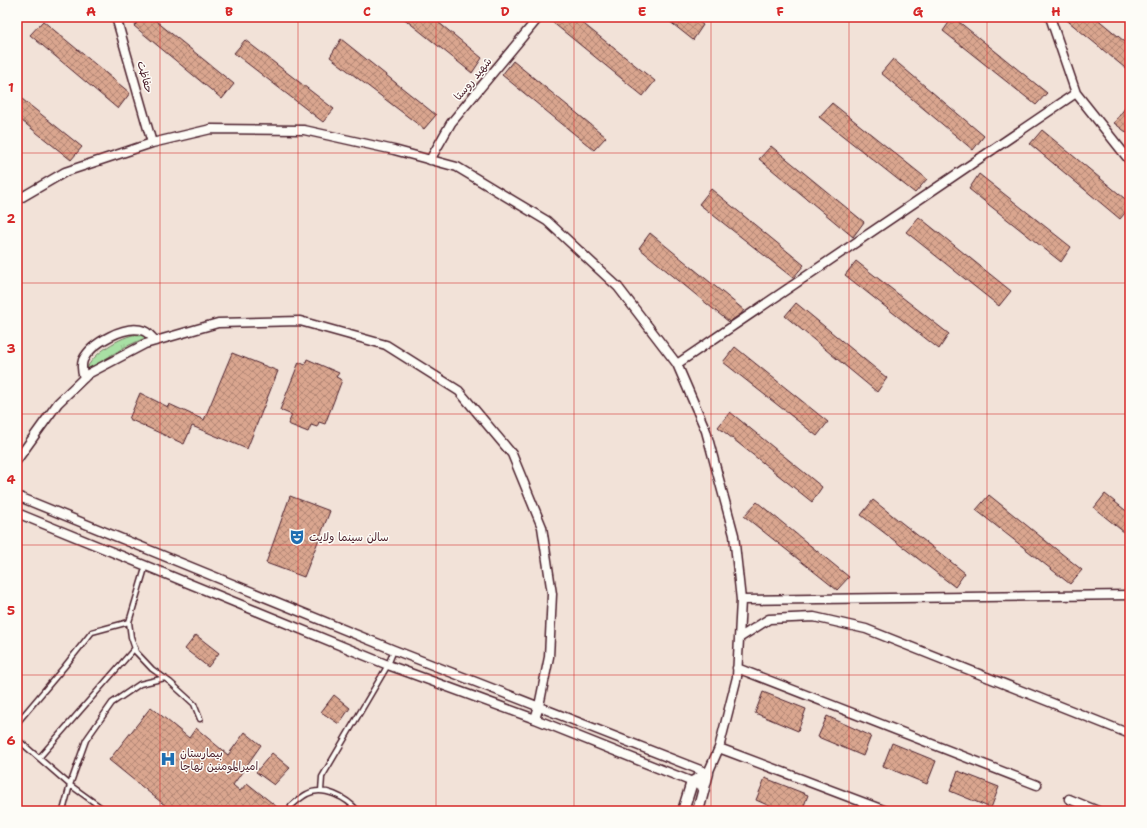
<svg xmlns="http://www.w3.org/2000/svg" width="1147" height="828" font-family="'Shantell Sans','Playpen Sans Arabic',sans-serif">
	<defs>
		<pattern id="grass-tufts" width="24" height="20" patternUnits="userSpaceOnUse"><rect width="24" height="20" fill="#a8e0a4"/><path d="M3 7l-1-3M5 7V3M7 7l1-3M15 17l-1-3M17 17v-4M19 17l1-3" fill="none" stroke="#92c08d"/></pattern>
		<pattern id="building-cross-hatch" width="8" height="8" patternUnits="userSpaceOnUse"><rect width="8" height="8" fill="#daa68f"/><path d="M0 0l8 8M0 8l8-8" fill="none" stroke="#b38775"/></pattern>
	</defs>
	<rect width="100%" height="100%" fill="#fdfcf7"/>
	<filter id="ink" filterUnits="userSpaceOnUse"><feTurbulence type="fractalNoise" baseFrequency=".025" numOctaves="2"/><feDisplacementMap in="SourceGraphic" scale="8" xChannelSelector="R" yChannelSelector="G"/><feConvolveMatrix kernelMatrix="1 2 1 2 8 2 1 2 1" color-interpolation-filters="sRGB"/></filter>
	<g filter="url(#ink)">
		<path fill="#f2e2d8" d="M 17,17 L 1130,17 L 1130,811 L 17,811 Z"/>
		<path fill="url(#grass-tufts)" stroke="#798068" d="M 138,334 L 145,336 L 145,338 L 123,348 L 86,371 C 91,354 121,336 138,334 Z"/>
		<path fill="url(#building-cross-hatch)" stroke="#4a1f2b" d="M 142,17 L 151,17 L 234,84 L 222,99 L 134,26 Z
			M 402,17 L 432,17 L 482,58 L 472,73 Z
			M 546,17 L 575,17 L 655,81 L 643,96 Z
			M 664,17 L 693,17 L 703,25 L 693,40 Z
			M 953,17 L 1047,93 L 1036,105 L 943,31 Z
			M 1063,17 L 1095,17 L 1130,46 L 1130,72 Z
			M 43,21 L 130,93 L 118,109 L 30,35 Z
			M 341,39 L 436,115 L 424,129 L 330,57 Z
			M 245,40 L 334,109 L 323,122 L 234,53 Z
			M 893,59 L 984,136 L 973,150 L 881,73 Z
			M 513,61 L 606,137 L 594,150 L 502,75 Z
			M 17,95 L 82,147 L 71,160 L 17,117 Z
			M 832,103 L 927,179 L 915,193 L 819,117 Z
			M 1125,108 L 1130,112 L 1130,135 L 1114,123 Z
			M 1042,130 L 1130,203 L 1130,207 L 1120,219 L 1030,144 Z
			M 771,146 L 864,222 L 853,237 L 759,159 Z
			M 979,174 L 1071,247 L 1061,262 L 969,189 Z
			M 711,189 L 804,265 L 793,278 L 699,204 Z
			M 919,217 L 1011,291 L 999,306 L 906,232 Z
			M 650,233 L 744,310 L 741,314 L 729,322 L 639,248 Z
			M 856,261 L 949,334 L 939,349 L 845,275 Z
			M 796,303 L 887,378 L 877,392 L 785,316 Z
			M 735,347 L 828,422 L 817,436 L 723,362 Z
			M 232,353 L 278,371 L 247,449 L 192,426 L 184,444 L 129,419 L 140,393 L 168,407 L 169,404 L 204,420 Z
			M 307,359 L 339,373 L 336,377 L 342,380 L 325,424 L 319,422 L 317,427 L 311,425 L 308,432 L 288,424 L 292,415 L 280,410 L 299,362 L 305,365 Z
			M 730,412 L 822,487 L 812,502 L 718,427 Z
			M 1105,494 L 1130,514 L 1130,537 L 1094,508 Z
			M 989,495 L 1082,570 L 1070,584 L 976,510 Z
			M 290,496 L 330,511 L 304,577 L 266,563 Z
			M 873,500 L 965,573 L 955,587 L 861,515 Z
			M 757,502 L 849,577 L 837,590 L 744,516 Z
			M 196,635 L 219,653 L 208,667 L 185,649 Z
			M 763,692 L 806,709 L 798,731 L 755,713 Z
			M 334,695 L 350,708 L 339,724 L 321,712 Z
			M 151,707 L 189,738 L 196,728 L 228,755 L 245,732 L 261,745 L 233,785 L 240,791 L 247,783 L 282,811 L 172,811 L 109,760 Z
			M 827,716 L 871,736 L 863,756 L 818,737 Z
			M 892,743 L 936,761 L 927,784 L 883,766 Z
			M 272,753 L 290,768 L 274,785 L 256,772 Z
			M 958,771 L 999,787 L 991,808 L 950,791 Z
			M 765,778 L 808,795 L 802,811 L 781,811 L 756,800 Z"/>
		<g fill="none" stroke-linecap="round" stroke-linejoin="round">
			<defs>
				<path id="service" d="M 146,565 L 129,622 L 131,637 L 136,652 L 152,669 L 170,682 L 194,704 L 200,719
					M 17,723 L 65,666 L 92,632 L 129,622
					M 17,739 L 70,785 L 106,811
					M 39,758 L 135,648
					M 321,791 L 322,777 L 388,665 L 394,650
					M 291,806 C 296,802 301,797 307,794 C 323,785 347,798 358,811
					M 63,811 L 70,785 L 86,740 L 112,703 L 140,684 L 165,678"/>
				<path id="minor" d="M 116,17 L 152,143
					M 1050,17 L 1076,93 L 1130,161
					M 430,160 L 451,123 L 539,17
					M 17,200 L 65,172 L 152,143 L 211,129 L 304,130 L 394,150 L 457,167 L 547,221 L 618,287 L 677,364 L 706,431 L 734,535 L 741,600 L 737,677 L 719,748 L 708,773 L 394,650 L 17,496
					M 677,364 L 1076,93
					M 84,378 C 82,372 81,366 83,360 C 91,343 126,324 144,331 C 149,333 152,337 155,341
					M 17,460 L 58,403 L 88,374 L 145,344 L 218,323 L 300,321 L 386,345 L 459,391 L 512,454 L 542,527 L 552,594 L 549,657 L 539,706 L 535,719
					M 17,513 L 388,665 L 535,719 L 705,787
					M 741,600 L 1130,595
					M 739,638 L 769,619 L 814,617 L 866,629 L 1130,734
					M 737,668 L 1037,785
					M 719,748 L 886,811
					M 1069,799 L 1098,811"/>
				<path id="tertiary" d="M 683,811 L 692,782 L 708,773
					M 698,811 L 708,773"/>
			</defs>
			<use href="#service" stroke="#4a1f2b" stroke-width="7"/>
			<use href="#minor" stroke="#4a1f2b" stroke-width="11"/>
			<use href="#tertiary" stroke="#4a1f2b" stroke-width="13"/>
			<use href="#service" stroke="#fdfcf7" stroke-width="4"/>
			<use href="#minor" stroke="#fdfcf7" stroke-width="8"/>
			<use href="#tertiary" stroke="#fdfcf7" stroke-width="10"/>
		</g>
	</g>
	<path fill="none" stroke="#d62828" stroke-width="1" stroke-opacity="0.55" d="M 160,17 L 160,811M 298,17 L 298,811M 436,17 L 436,811M 574,17 L 574,811M 711,17 L 711,811M 849,17 L 849,811M 987,17 L 987,811M 17,153 L 1130,153M 17,283 L 1130,283M 17,414 L 1130,414M 17,545 L 1130,545M 17,675 L 1130,675"/>
	<defs>
		<symbol id="theatre-bare" viewBox="-9 -9 18 18"><path d="M-5-5.5Q0-4 5-5.5V0Q5 5 0 6Q-5 5-5 0ZM-3.3-2.5H-1v1.5H-3.3ZM1-2.5H3.3v1.5H1ZM-2.8 1Q0 5.5 2.8 1Z" fill="#1f6fb2" stroke="#fdfcf7" stroke-width="2.5" paint-order="stroke"/></symbol>
		<symbol id="hospital-bare" viewBox="-9 -9 18 18"><path d="M-5-5h3v3.5h4V-5h3V5h-3V1.5h-4V5h-3Z" fill="#1f6fb2" stroke="#fdfcf7" stroke-width="2.5" paint-order="stroke"/></symbol>
	</defs>
	<g fill-rule="evenodd">
		<use href="#theatre-bare" x="286" y="526" width="22" height="22"/>
		<use href="#hospital-bare" x="157" y="748" width="22" height="22"/>
	</g>
	<g text-anchor="middle" dominant-baseline="central" stroke-width="3" stroke-linejoin="round" paint-order="stroke">
		<g font-size="11" fill="#4a1f2b" stroke="#fdfcf7">
			<text transform="translate(145 77) rotate(74)">حفاظت</text>
			<text transform="translate(473 79) rotate(-50)">شهید روستا</text>
		</g>
		<g font-size="11" fill="#4a1f2b" stroke="#fdfcf7" text-anchor="start">
			<text x="309" y="537">سالن سینما ولایت</text>
			<text x="180" y="753">بیمارستان<tspan x="180" dy="13">امیرالمومنین نهاجا</tspan></text>
		</g>
	</g>
	<rect width="1147" height="828" fill="none" stroke="#fdfcf7" stroke-width="44"/>
	<rect x="22" y="22" width="1103" height="784" fill="none" stroke="#d62828" stroke-width="1.5"/>
	<g font-size="13" text-anchor="middle" font-weight="bold" fill="#d62828">
		<text x="91" y="16">A</text>
		<text x="229" y="16">B</text>
		<text x="367" y="16">C</text>
		<text x="505" y="16">D</text>
		<text x="642" y="16">E</text>
		<text x="780" y="16">F</text>
		<text x="918" y="16">G</text>
		<text x="1056" y="16">H</text>
		<text x="11" y="92">1</text>
		<text x="11" y="223">2</text>
		<text x="11" y="353">3</text>
		<text x="11" y="484">4</text>
		<text x="11" y="615">5</text>
		<text x="11" y="745">6</text>
	</g>
</svg>
